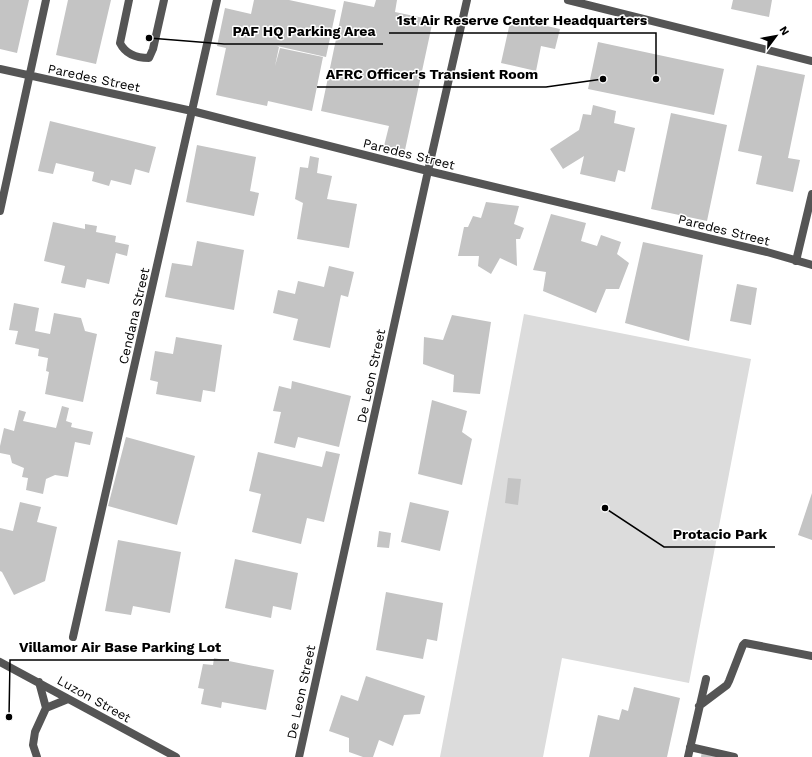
<svg xmlns="http://www.w3.org/2000/svg" width="812" height="757" font-family="'Work Sans',sans-serif">
	<rect width="100%" height="100%" fill="#fff"/>
	<path fill="#dcdcdc" d="M 524,314 L 751,359 L 689,683 L 562,658 L 543,757 L 440,757 Z"/>
	<path fill="#c4c4c4" d="M 0,0 L 29,0 L 17,53 L 0,49 Z
		M 68,0 L 111,0 L 96,64 L 56,55 Z
		M 254,0 L 289,0 L 336,10 L 326,57 L 277,46 L 279,47 L 275,66 L 280,48 L 323,57 L 312,111 L 268,101 L 267,106 L 216,95 L 226,48 L 217,46 L 225,8 L 251,14 Z
		M 376,0 L 397,0 L 395,12 L 433,20 L 405,150 L 384,146 L 389,126 L 321,111 L 344,1 L 374,7 Z
		M 733,0 L 772,0 L 769,17 L 731,9 Z
		M 511,18 L 560,29 L 555,49 L 541,46 L 536,71 L 501,63 Z
		M 598,42 L 724,69 L 714,115 L 588,89 Z
		M 757,65 L 805,75 L 788,158 L 800,160 L 793,192 L 756,184 L 762,156 L 738,151 Z
		M 593,105 L 616,111 L 614,123 L 635,128 L 625,172 L 618,170 L 615,182 L 580,174 L 584,156 L 563,169 L 550,149 L 579,130 L 583,114 L 591,115 Z
		M 671,113 L 727,125 L 707,221 L 651,209 Z
		M 50,121 L 156,147 L 149,173 L 135,169 L 131,185 L 111,180 L 109,186 L 92,181 L 94,172 L 56,163 L 53,174 L 38,171 Z
		M 197,145 L 256,157 L 250,191 L 259,193 L 254,216 L 186,202 Z
		M 310,156 L 319,158 L 317,173 L 332,176 L 327,199 L 357,204 L 349,248 L 297,239 L 303,203 L 295,199 L 300,167 L 308,168 Z
		M 486,202 L 519,206 L 514,224 L 524,228 L 520,239 L 516,239 L 517,266 L 500,258 L 491,274 L 478,266 L 479,256 L 458,256 L 464,227 L 468,227 L 473,216 L 481,218 Z
		M 551,214 L 586,223 L 581,241 L 597,246 L 601,235 L 621,242 L 617,254 L 629,263 L 619,289 L 606,289 L 596,313 L 543,291 L 546,272 L 533,270 Z
		M 53,222 L 85,229 L 85,224 L 97,226 L 96,232 L 116,236 L 115,242 L 129,245 L 127,256 L 116,253 L 109,284 L 87,279 L 85,288 L 61,283 L 65,266 L 44,261 Z
		M 197,241 L 244,250 L 234,310 L 165,297 L 172,263 L 192,266 Z
		M 643,242 L 703,255 L 689,341 L 625,323 Z
		M 329,266 L 354,272 L 348,297 L 341,295 L 330,348 L 293,340 L 298,319 L 273,313 L 278,290 L 295,294 L 298,281 L 324,287 Z
		M 737,284 L 757,288 L 751,325 L 730,321 Z
		M 14,303 L 39,308 L 35,331 L 50,334 L 54,313 L 81,318 L 85,331 L 97,334 L 83,402 L 45,394 L 49,372 L 46,371 L 48,358 L 38,356 L 39,349 L 15,344 L 18,331 L 9,330 Z
		M 452,315 L 491,322 L 480,394 L 453,392 L 454,375 L 423,364 L 424,337 L 443,340 Z
		M 176,337 L 222,345 L 215,392 L 203,390 L 201,402 L 156,394 L 158,382 L 150,380 L 155,351 L 173,354 Z
		M 292,381 L 351,396 L 339,447 L 298,437 L 295,448 L 274,443 L 281,412 L 273,411 L 279,386 L 291,389 Z
		M 432,400 L 467,411 L 462,432 L 472,439 L 462,485 L 418,474 Z
		M 62,406 L 69,408 L 66,421 L 72,423 L 71,427 L 93,432 L 90,445 L 75,442 L 68,477 L 55,475 L 46,479 L 43,494 L 26,490 L 28,478 L 22,477 L 24,468 L 12,463 L 10,455 L 0,453 L 0,446 L 4,428 L 14,431 L 19,410 L 26,412 L 23,421 L 56,428 Z
		M 126,437 L 195,456 L 177,525 L 108,506 Z
		M 326,451 L 340,454 L 324,522 L 307,518 L 301,544 L 252,532 L 261,494 L 249,491 L 258,452 L 322,467 Z
		M 508,478 L 521,479 L 518,505 L 505,503 Z
		M 812,493 L 812,540 L 798,535 Z
		M 20,502 L 41,507 L 37,522 L 57,527 L 45,581 L 14,595 L 2,572 L 0,571 L 0,528 L 13,531 Z
		M 410,502 L 449,511 L 440,551 L 401,542 Z
		M 379,531 L 391,533 L 389,548 L 377,547 Z
		M 118,540 L 181,552 L 170,613 L 133,606 L 131,615 L 105,611 Z
		M 235,559 L 298,573 L 291,610 L 273,606 L 271,618 L 225,608 Z
		M 386,592 L 443,603 L 437,641 L 427,639 L 423,659 L 376,650 Z
		M 214,658 L 274,670 L 266,710 L 222,702 L 221,708 L 201,704 L 204,689 L 198,688 L 203,664 L 213,665 Z
		M 366,676 L 425,696 L 420,714 L 404,715 L 393,746 L 379,740 L 373,757 L 363,757 L 349,752 L 349,738 L 329,731 L 341,695 L 358,701 Z
		M 634,687 L 680,698 L 667,757 L 589,757 L 598,715 L 619,720 L 622,709 L 628,711 Z
		M 702,750 L 733,757 L 701,757 Z"/>
	<g fill="none" stroke-linecap="round" stroke-linejoin="round">
		<path stroke="#555" stroke-width="8" d="M 129,0 L 120,43 C 126,55 137,58 149,58 L 153,49 L 164,0
			M 568,0 L 812,61
			M 0,69 L 192,111 L 428,171 L 767,252 L 812,265
			M 0,211 L 46,0
			M 796,261 L 812,194
			M 73,637 L 217,0
			M 0,662 L 176,757
			M 699,706 L 727,685 L 729,681 L 743,645 L 745,643 L 812,656
			M 46,708 L 68,699
			M 690,747 L 734,757
			M 37,757 L 33,745 L 35,732 L 46,708 L 39,682
			M 299,757 L 428,171 L 467,0
			M 688,757 L 706,679"/>
	</g>
	<g text-anchor="middle" dominant-baseline="central" stroke-width="3" stroke-linejoin="round" paint-order="stroke">
		<g font-size="13" fill="#000" stroke="#fff">
			<text transform="translate(94 78) rotate(12)">Paredes Street</text>
			<text transform="translate(409 154) rotate(14)">Paredes Street</text>
			<text transform="translate(724 230) rotate(14)">Paredes Street</text>
			<text transform="translate(134 316) rotate(-77)">Cendana Street</text>
			<text transform="translate(371 376) rotate(-78)">De Leon Street</text>
			<text transform="translate(301 692) rotate(-78)">De Leon Street</text>
			<text transform="translate(94 699) rotate(29)">Luzon Street</text>
		</g>
	</g>
	<path fill="none" stroke="#000" stroke-width="1.5" d="M656 79L656 33H389M149 38L224 44H383M603 79L546 87H317M605 508L664 547H775M9 717L10 660H229"/>
	<g fill="#000" stroke="#fff" stroke-width="1.5">
		<circle cx="656" cy="79" r="4"/>
		<circle cx="149" cy="38" r="4"/>
		<circle cx="603" cy="79" r="4"/>
		<circle cx="605" cy="508" r="4"/>
		<circle cx="9" cy="717" r="4"/>
	</g>
	<g font-size="14" text-anchor="middle" font-weight="bold" fill="#000" stroke="#fff" stroke-width="3" stroke-linejoin="round" paint-order="stroke">
		<text x="522" y="25">1st Air Reserve Center Headquarters</text>
		<text x="304" y="36">PAF HQ Parking Area</text>
		<text x="432" y="79">AFRC Officer's Transient Room</text>
		<text x="720" y="539">Protacio Park</text>
		<text x="120" y="652">Villamor Air Base Parking Lot</text>
	</g>
	<g transform="translate(776 36) rotate(58)" stroke="#ffffff" stroke-width="3" paint-order="stroke">
	<path d="M0-3L7 15L0 10L-7 15Z" fill="#000000"/>
	<text y="-6" font-size="11" font-weight="bold" text-anchor="middle" fill="#000000">N</text>
	</g>
</svg>
